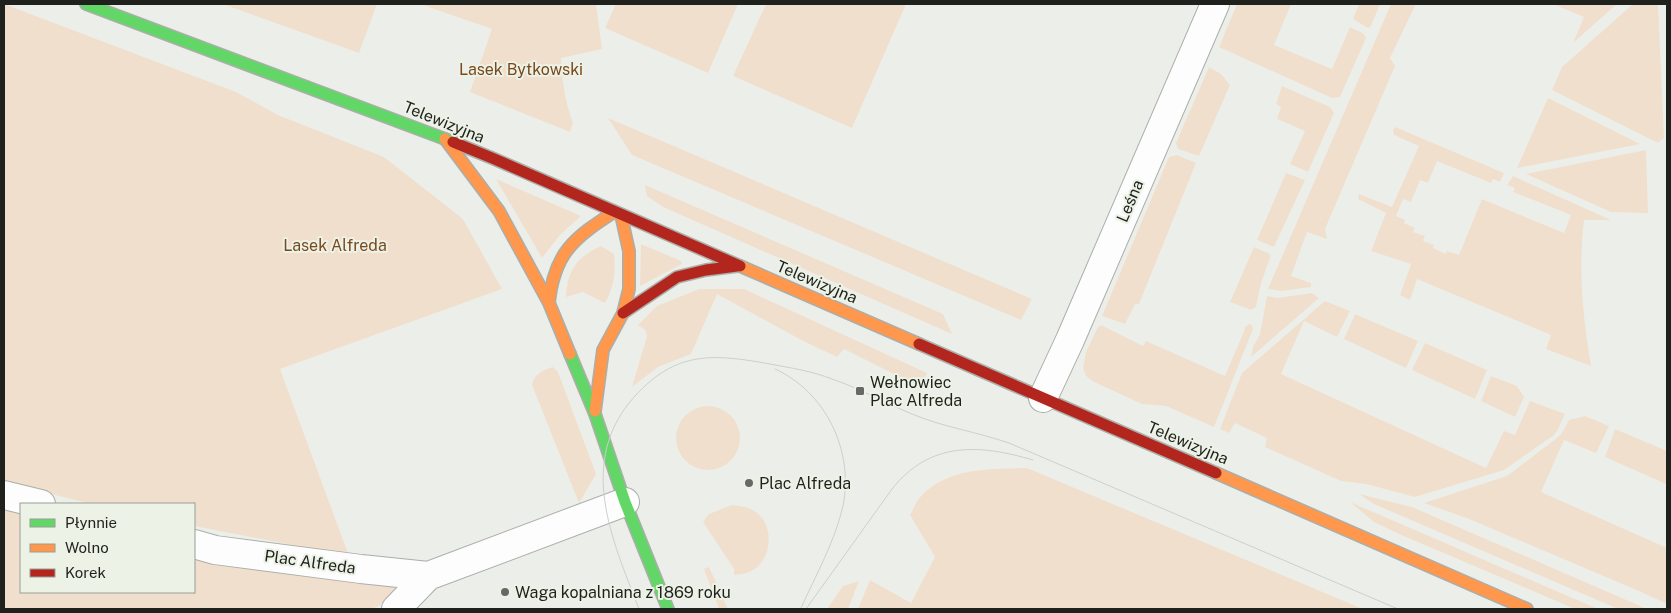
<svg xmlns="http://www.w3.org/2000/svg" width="1671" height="613" font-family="'Public Sans',sans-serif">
	<rect width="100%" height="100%" fill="#ecefe9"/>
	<path fill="#f1dfce" d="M 4,4 L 236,92 L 278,115 L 384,157 L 463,219 L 502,289 L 280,369 L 349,556 L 194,526 L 194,504 L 91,504 L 4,482 Z
		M 223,4 L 377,4 L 359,53 Z
		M 420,4 L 596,4 L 602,49 L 561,58 C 562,81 565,101 573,123 L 570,132 L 470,92 L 492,29 Z
		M 616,4 L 738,4 L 708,73 L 605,28 Z
		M 766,4 L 906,4 L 852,128 L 733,76 Z
		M 1237,4 L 1291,4 L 1274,45 L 1332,69 L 1350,27 L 1363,33 L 1366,38 L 1340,97 L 1332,98 L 1219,47 Z
		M 1359,4 L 1380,4 L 1371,26 L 1368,28 L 1353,19 Z
		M 1391,4 L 1416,4 L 1390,58 L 1395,66 L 1325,229 L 1327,239 L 1307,232 L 1291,276 L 1311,283 L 1311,287 L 1282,291 L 1268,289 Z
		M 1553,4 L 1617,4 L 1573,43 L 1584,17 Z
		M 1633,4 L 1658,4 L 1664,138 L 1658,143 L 1552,90 L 1562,67 Z
		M 1209,67 L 1221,74 L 1230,85 L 1199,156 L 1178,149 L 1176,143 Z
		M 1282,86 L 1330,107 L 1334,113 L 1308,172 L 1290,164 L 1305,131 L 1277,119 L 1281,107 L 1276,104 Z
		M 1548,98 L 1640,144 L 1517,168 Z
		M 608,118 L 1032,299 L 1021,320 L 632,155 Z
		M 1395,127 L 1504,173 L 1500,182 L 1493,179 L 1491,183 L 1437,161 L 1428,183 L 1420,180 L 1411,202 L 1403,199 L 1396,216 L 1405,220 L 1404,223 L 1415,228 L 1413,232 L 1425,236 L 1423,241 L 1434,245 L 1433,248 L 1446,254 L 1447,251 L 1459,255 L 1482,199 L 1564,233 L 1571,215 L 1513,192 L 1515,188 L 1507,185 L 1513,176 L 1611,220 L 1584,220 C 1578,269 1583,318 1591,366 L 1546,349 L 1551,335 L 1417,279 L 1410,300 L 1400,295 L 1411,264 L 1371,251 L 1386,213 L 1358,199 L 1359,194 L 1392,207 L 1419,146 L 1394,135 L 1393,130 Z
		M 1646,150 L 1648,213 L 1611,212 L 1526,174 Z
		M 1177,155 L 1196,163 L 1139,304 L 1135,304 L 1125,324 L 1102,316 L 1169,157 Z
		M 1286,173 L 1305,180 L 1274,247 L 1257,240 Z
		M 496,179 L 581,216 L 560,235 L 542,258 Z
		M 645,185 L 943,314 L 952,334 L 663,207 L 647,196 Z
		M 641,244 L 681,261 L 682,264 L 640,286 Z
		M 601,246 L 614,254 C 616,272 614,287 605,303 L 583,292 L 566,297 C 567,270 577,257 601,246 Z
		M 1254,247 L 1270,254 L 1270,258 L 1261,283 L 1256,307 L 1251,310 L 1230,302 Z
		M 699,289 L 744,289 L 927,373 L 920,387 L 844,349 L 837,357 L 803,341 L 717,294 L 691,354 L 658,367 L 632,387 L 647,336 L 645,330 L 638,325 L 657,306 Z
		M 1312,293 L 1319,298 L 1251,357 L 1253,347 L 1260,334 L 1267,296 L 1277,298 Z
		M 1325,301 L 1350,311 L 1337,337 L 1304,321 L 1281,374 L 1486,468 L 1504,431 L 1515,435 L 1530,401 L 1565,414 L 1558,429 L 1554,435 L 1504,470 L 1415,497 L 1366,484 L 1341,481 L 1265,447 L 1267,438 L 1235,423 L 1229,433 L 1220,429 L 1242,373 Z
		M 1355,314 L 1418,341 L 1406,368 L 1344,339 Z
		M 1249,324 L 1252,325 L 1253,329 L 1214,427 L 1166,406 L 1142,404 L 1094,382 L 1086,376 L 1083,368 L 1086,352 L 1098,327 L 1101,325 L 1143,346 L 1146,341 L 1225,376 L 1245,329 L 1244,328 Z
		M 1425,343 L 1487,370 L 1475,399 L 1412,370 Z
		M 553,367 L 558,372 L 596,474 L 579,503 L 532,385 C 533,375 544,369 553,367 Z
		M 1491,376 L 1517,386 L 1524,397 L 1515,417 L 1481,401 Z
		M676 438a32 32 0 1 1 64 0a32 32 0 1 1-64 0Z
		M 1585,416 L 1609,426 L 1596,453 L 1564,440 L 1541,492 L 1667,548 L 1667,604 L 1639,591 L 1469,519 L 1424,503 L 1507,476 L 1557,438 L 1562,433 L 1569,420 Z
		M 1615,429 L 1667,451 L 1666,484 L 1605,457 Z
		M 1026,468 L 1027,468 L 1363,609 L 858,609 L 870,580 L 911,603 L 935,557 L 910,515 C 914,508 917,500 922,495 C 950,467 991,469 1026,468 Z
		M 1359,494 L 1412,507 L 1647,609 L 1618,609 L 1374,504 Z
		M 4,502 L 21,506 L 21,592 L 194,592 L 194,541 L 404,584 L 379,606 L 371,609 L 4,609 Z
		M 1350,502 L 1598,609 L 1575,609 L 1399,534 L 1374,522 Z
		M 732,505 C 741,506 750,507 757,513 C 776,528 771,563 749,572 C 745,574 739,574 734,575 L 734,569 L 703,522 L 709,514 Z
		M 709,567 L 728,609 L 719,609 L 704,569 Z
		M 859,581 L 848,609 L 827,609 L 843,586 Z"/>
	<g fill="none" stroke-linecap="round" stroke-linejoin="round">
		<defs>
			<path id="street" d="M 1043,398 L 1070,340 L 1215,4
				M 4,495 L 41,504
				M 194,544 L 215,550 L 361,569 L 428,576 L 625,502
				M 396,609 L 428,576"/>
			<path id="fast" d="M 86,4 L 453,142
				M 570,354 L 595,414 L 625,502 L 668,609"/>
			<path id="slow" d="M 445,139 L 499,211 L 549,303 L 570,354
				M 740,266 L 919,344
				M 549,303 C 554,253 574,238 614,212
				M 595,411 L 603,350 L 623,313 L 629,289 L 629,251 L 621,215
				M 1216,473 L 1527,609"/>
			<path id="jam" d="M 453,142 L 492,158 L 740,266
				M 623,313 L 677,277 L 706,270 L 737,266
				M 919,344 L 1216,473"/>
		</defs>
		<use href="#street" stroke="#abaea9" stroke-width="30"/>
		<use href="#fast" stroke="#abaea9" stroke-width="14"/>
		<use href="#slow" stroke="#abaea9" stroke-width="14"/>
		<use href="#jam" stroke="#abaea9" stroke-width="14"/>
		<use href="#street" stroke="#fcfdfc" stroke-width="28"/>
		<use href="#fast" stroke="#63d668" stroke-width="11"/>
		<use href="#slow" stroke="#ff974d" stroke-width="11"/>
		<use href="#jam" stroke="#b3261e" stroke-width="11"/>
		<path stroke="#cdcfcd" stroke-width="1" d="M 775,369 C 826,392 854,451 843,506 C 835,541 816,575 801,608
			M 639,609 C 612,539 576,461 635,396 C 677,350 714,354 770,364 C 791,368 812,371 832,379 C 859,388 885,403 912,414 C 943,427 977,432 1009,443 L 1398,609
			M 806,609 L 892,489 C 930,441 979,444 1033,460"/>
	</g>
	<g fill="#676964" stroke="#ecf2e6" stroke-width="2">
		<rect x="855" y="386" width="10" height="10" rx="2.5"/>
		<circle cx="749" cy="483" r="5"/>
		<circle cx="505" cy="592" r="5"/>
	</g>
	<g text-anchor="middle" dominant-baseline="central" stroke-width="4" stroke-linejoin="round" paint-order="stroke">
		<g font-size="16" fill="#7b481c" stroke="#ecf2e6">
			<text x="521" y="69">Lasek Bytkowski</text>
			<text x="335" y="245">Lasek Alfreda</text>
		</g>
		<g font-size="16" fill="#1f211d" stroke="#ecf2e6">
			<text transform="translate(444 122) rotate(22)">Telewizyjna</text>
			<text transform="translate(1130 201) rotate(-67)">Leśna</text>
			<text transform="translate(817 282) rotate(23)">Telewizyjna</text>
			<text transform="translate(1188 443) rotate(23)">Telewizyjna</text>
			<text transform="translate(310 562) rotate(8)">Plac Alfreda</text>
		</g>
		<g font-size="16" fill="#1f211d" stroke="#ecf2e6" text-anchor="start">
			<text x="870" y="382">Wełnowiec<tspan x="870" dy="18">Plac Alfreda</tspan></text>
			<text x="759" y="483">Plac Alfreda</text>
			<text x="515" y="592">Waga kopalniana z 1869 roku</text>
		</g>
	</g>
	<rect width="1671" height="613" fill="none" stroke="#1f211d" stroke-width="10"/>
	<rect x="20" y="503" width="175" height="90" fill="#ecf2e6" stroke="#9a9e96"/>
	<rect x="30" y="519" width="25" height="8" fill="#63d668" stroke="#9a9e96"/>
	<text x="65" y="528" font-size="15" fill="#1f211d">Płynnie</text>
	<rect x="30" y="544" width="25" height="8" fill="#ff974d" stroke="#9a9e96"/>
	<text x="65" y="553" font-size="15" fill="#1f211d">Wolno</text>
	<rect x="30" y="569" width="25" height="8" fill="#b3261e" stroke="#9a9e96"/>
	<text x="65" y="578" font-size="15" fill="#1f211d">Korek</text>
</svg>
